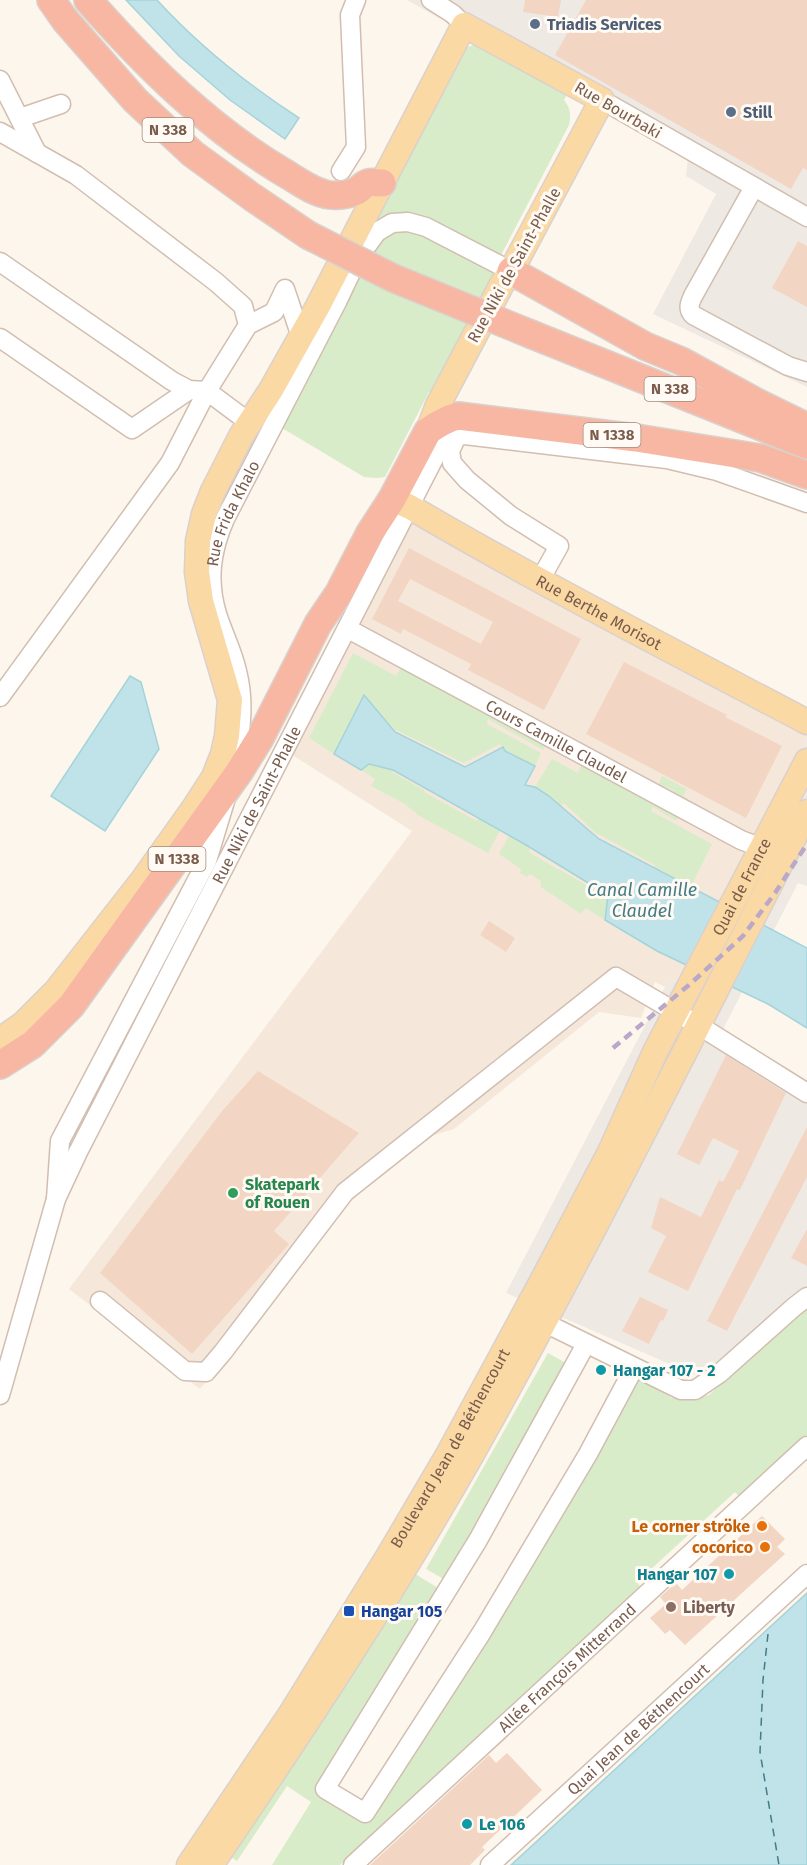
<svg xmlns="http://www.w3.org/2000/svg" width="807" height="1865" font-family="'Fira Sans',sans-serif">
	<rect width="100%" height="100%" fill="#fdf6ec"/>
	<path fill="#f5e8da" d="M 407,520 L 807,735 L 807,738 L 686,972 L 665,987 L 655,982 L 641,1018 L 599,1012 L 454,1129 L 428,1137 L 341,1206 L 200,1389 L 69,1289 L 412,831 L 286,751 Z"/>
	<path fill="#efe9e4" d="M 407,0 L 807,0 L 807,387 L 653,314 L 716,194 L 686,176 L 688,158 Z
		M 807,738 L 807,886 L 798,883 L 716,1043 L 807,1100 L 807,1288 L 704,1379 L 506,1293 L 665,987 L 686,972 Z"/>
	<path fill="#d8ecc9" d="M 473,45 L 481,47 L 567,95 L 564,100 C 571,109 571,115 569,125 L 498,261 L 426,222 L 379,222 L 371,218 L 461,50 Z
		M 413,228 L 500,274 L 436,395 L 429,392 L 385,477 L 377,478 L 364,477 L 282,428 L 368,248 L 393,230 Z
		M 353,653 L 396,676 L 401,667 L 547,744 L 543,750 L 488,719 L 487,724 L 541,753 L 535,766 L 505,751 L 500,744 L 464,763 L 396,730 L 395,732 L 364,696 L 334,754 L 309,738 Z
		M 552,759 L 578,773 L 583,761 L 680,812 L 676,821 L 653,807 L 651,811 L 712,844 L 691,886 L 654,867 L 655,865 L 596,833 L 564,803 L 561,806 L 549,796 L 535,787 Z
		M 369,764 L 393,770 L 392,772 L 424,790 L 424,792 L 477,821 L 479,818 L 500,830 L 488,853 L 418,815 L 405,804 L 371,786 L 375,779 L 361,770 Z
		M 662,776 L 687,789 L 683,796 L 688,799 L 686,803 L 671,795 L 673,790 L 661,785 L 659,789 L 657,787 Z
		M 509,836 L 530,848 L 529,852 L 557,869 L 559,869 L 606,897 L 608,895 L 605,920 L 586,908 L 581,914 L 541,887 L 541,881 L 530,874 L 527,877 L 520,873 L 521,869 L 499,854 Z
		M 807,1308 L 807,1436 L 741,1498 L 735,1492 L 637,1582 L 641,1588 L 496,1720 L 499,1723 L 340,1865 L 272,1865 L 311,1802 L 287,1786 L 237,1861 L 228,1855 L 412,1572 L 443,1591 L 319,1789 L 366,1818 L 636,1376 L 672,1398 L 693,1398 L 709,1395 L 766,1341 Z
		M 548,1353 L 571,1366 L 449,1582 L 426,1569 Z"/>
	<path fill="#bfe3e8" stroke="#a5d3da" stroke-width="1.5" d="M 126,0 L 157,0 C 199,46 247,84 299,118 L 285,139 L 230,100 L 179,56 Z
		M 130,676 L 141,682 L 159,749 L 105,831 L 51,796 Z
		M 364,695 L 395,732 L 465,767 L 503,747 L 505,751 L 535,766 L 525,785 L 535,787 L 549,796 L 599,839 L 807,948 L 807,1028 L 768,1004 L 657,951 L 605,920 L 608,895 L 526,845 L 393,770 L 369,764 L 361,770 L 334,754 Z
		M 807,1593 L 807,1865 L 511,1865 Z"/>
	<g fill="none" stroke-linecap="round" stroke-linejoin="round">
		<path stroke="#437c86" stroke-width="1.5" stroke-dasharray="8 6" stroke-linecap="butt" d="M 768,1634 L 763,1680 L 760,1752 L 779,1865"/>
	</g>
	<path fill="#f3d5c3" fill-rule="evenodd" d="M 525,0 L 561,0 L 558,17 L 523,12 Z
		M 586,0 L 807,0 L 807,170 L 803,168 L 791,189 L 555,55 Z
		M 798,241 L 807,246 L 807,307 L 772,288 Z
		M 409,548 L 581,639 L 544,710 L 468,670 L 471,664 L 403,629 L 401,634 L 372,619 ZM 410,579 L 493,622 L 481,644 L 398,601 Z
		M 624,662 L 727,715 L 725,717 L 782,746 L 746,818 L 586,734 Z
		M 489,921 L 515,938 L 506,952 L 480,935 Z
		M 726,1055 L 786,1093 L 740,1190 L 737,1189 L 688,1291 L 648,1272 L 666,1236 L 651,1228 L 660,1197 L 701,1217 L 719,1180 L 723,1182 L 739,1151 L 713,1138 L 699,1165 L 677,1154 Z
		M 258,1071 L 359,1133 L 274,1231 L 289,1244 L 192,1354 L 100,1273 L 222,1111 Z
		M 807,1127 L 807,1177 L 727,1331 L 707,1321 Z
		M 807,1229 L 807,1266 L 791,1258 Z
		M 640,1297 L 668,1310 L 663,1321 L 661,1320 L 649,1344 L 622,1331 Z
		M 762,1516 L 785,1539 L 777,1547 L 785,1554 L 685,1645 L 670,1630 L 665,1634 L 650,1618 L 666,1604 L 660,1597 L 676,1583 L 682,1590 Z
		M 507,1753 L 542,1790 L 482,1847 L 485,1850 L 470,1865 L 370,1865 L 489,1755 L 496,1763 Z"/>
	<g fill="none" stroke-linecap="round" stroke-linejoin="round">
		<defs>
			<g id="minor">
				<path d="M 431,0 L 453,14 L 464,25"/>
				<path d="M 0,80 L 37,153"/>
				<path d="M 602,100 L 807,217"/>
				<path d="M 20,118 L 61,104"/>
				<path d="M 0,132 L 76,175 L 216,282 L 243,306 L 248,325"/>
				<path d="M 341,171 L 356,147 L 350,15 L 356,0"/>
				<path d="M 754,187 L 693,296 C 690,303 687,308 693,315 L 788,366 L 807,372"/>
				<path d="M 0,262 L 172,381 L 189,390 L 207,391 L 250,423"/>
				<path d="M 0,338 L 132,429 L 189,390"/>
				<path d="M 540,580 L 559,546 L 511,516 L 467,480 L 452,463 L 450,451 L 457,436 L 465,435 L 667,459 L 717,471 L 807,503"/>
				<path id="s1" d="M 352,631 L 741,840 L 762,848"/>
				<path d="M 0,697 L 170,463 L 207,391 L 248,325 L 274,312 L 285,289 L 301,337"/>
				<path id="s2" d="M 232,771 C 240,737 246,706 237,671 C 233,652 223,633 217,614 C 207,580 211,551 225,519 L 338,300 L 358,258 L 377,232 L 392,223 L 408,222 L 426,227 L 511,271"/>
				<path d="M 56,1199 L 60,1141 L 207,861 L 226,798"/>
				<path d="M 100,1301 L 185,1371 L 206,1372 L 223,1352 L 345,1192 L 616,977 L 698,1025 L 807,1093"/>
				<path d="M 535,1318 L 681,1390 L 695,1390 L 720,1373 L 794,1307 L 807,1297"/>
				<path d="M 586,1344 L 478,1540 L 325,1789 L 365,1813 L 482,1632 L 588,1454 L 634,1368"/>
				<path id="s3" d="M 0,1395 L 56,1199 L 78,1152 L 445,437 L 451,428 L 462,418"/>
				<path id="s4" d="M 353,1865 L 807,1446"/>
				<path id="s5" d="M 490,1865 L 807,1574"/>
			</g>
			<g id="major">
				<path id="s6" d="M 392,499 L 410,507 C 540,583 674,652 807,722"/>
				<path d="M 0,1040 L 23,1024 L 56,991 L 142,881 L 194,808 L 214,777 L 223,754 L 227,736 L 230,700 L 201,601 L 197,572 L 198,541 L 204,514 L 213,491 L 241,436 L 271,390 L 317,308 L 464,25 L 602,100 L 511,271 L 502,284 L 438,405 L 428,431"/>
				<path id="s7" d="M 189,1865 L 290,1715 L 389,1555 L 449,1453 L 541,1283 L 610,1152 L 655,1052 L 807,761"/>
				<path d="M 211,1865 C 302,1731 392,1595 472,1454 C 590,1244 697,1026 807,812"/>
			</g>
			<path id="highway" d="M 51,0 L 65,20 L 135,100 L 193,154 L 252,197 L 308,235
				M 88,0 C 147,67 211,130 288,175 C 301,183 315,193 330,195 C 338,196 349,194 357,191 C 360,189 364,184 368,183 C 372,182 378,183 382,183
				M 511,271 L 645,346 L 681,361 L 758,403 L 807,427
				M 533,335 L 807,445
				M 0,1065 L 33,1044 L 71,1006 L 239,772 L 260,738 L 318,624 L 339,593 L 370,533 L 392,499 L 428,431 C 438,424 446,419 458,416 L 636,438 L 760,458 L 807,475"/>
		</defs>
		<use href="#minor" stroke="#d1beb0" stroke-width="21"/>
		<use href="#major" stroke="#dad1cd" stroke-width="27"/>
		<use href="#highway" stroke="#dad1cd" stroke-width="30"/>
		<use href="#minor" stroke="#fff" stroke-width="18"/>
		<use href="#major" stroke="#fbd9a5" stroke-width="24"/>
		<use href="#highway" stroke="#f7b7a3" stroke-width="27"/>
		<path stroke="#b9a8c9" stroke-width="4.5" stroke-dasharray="9 6" stroke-linecap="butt" d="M 613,1048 L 689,985 L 743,936 L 775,893 L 807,844"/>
		<defs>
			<path id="highway-bridge" d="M 308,235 L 393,278 L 533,335"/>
		</defs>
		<use href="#highway-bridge" stroke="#dad1cd" stroke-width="30" stroke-linecap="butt"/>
		<use href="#highway-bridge" stroke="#f7b7a3" stroke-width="27"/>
	</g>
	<g fill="#5c6f8a" stroke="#fffaf3" stroke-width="2">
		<circle cx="535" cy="24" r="6"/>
		<circle cx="731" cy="112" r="6"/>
	</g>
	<circle fill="#2e9e5b" stroke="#fffaf3" stroke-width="2" cx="233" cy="1193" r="6"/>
	<g fill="#0f9aa8" stroke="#fffaf3" stroke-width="2">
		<circle cx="601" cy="1370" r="6"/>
		<circle cx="729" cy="1574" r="6"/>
		<circle cx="467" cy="1824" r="6"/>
	</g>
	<g fill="#e8710a" stroke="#fffaf3" stroke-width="2">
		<circle cx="762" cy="1526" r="6"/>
		<circle cx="765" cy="1547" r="6"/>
	</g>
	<circle fill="#8d6e63" stroke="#fffaf3" stroke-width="2" cx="671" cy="1607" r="6"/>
	<rect fill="#1a4fb4" stroke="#fffaf3" stroke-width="2" x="343" y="1605" width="12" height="12" rx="3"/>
	<g text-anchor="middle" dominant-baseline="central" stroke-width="6" stroke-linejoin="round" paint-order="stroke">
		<g fill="#fffaf3" stroke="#a28b7f" stroke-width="1.5">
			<rect x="142.5" y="118" width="51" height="24" rx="4.5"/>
			<rect x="644.5" y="377" width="51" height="24" rx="4.5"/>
			<rect x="583.5" y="423" width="57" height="24" rx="4.5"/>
			<rect x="148.5" y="847" width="57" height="24" rx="4.5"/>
		</g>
		<g font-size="15" font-weight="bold" fill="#7a5c4d">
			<text x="168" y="130">N 338</text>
			<text x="670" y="389">N 338</text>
			<text x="612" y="435">N 1338</text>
			<text x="177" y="859">N 1338</text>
		</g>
		<g font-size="16" font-weight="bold" fill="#4e5e75" stroke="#fffaf3" text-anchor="start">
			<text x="547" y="24">Triadis Services</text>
			<text x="743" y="112">Still</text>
		</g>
		<g font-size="16" fill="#7a5c4d" stroke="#fffaf3">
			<text transform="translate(618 110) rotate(30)">Rue Bourbaki</text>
			<text transform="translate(514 265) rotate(-61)">Rue Niki de Saint-Phalle</text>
			<text stroke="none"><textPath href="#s2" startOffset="267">Rue Frida Khalo</textPath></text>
			<text stroke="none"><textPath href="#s6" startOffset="236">Rue Berthe Morisot</textPath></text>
			<text stroke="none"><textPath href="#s1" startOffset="232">Cours Camille Claudel</textPath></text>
			<text stroke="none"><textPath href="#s3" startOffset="646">Rue Niki de Saint-Phalle</textPath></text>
			<text stroke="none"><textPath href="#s7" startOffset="1125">Quai de France</textPath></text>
			<text stroke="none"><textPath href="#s7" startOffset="492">Boulevard Jean de Béthencourt</textPath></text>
			<text stroke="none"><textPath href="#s4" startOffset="291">Allée François Mitterrand</textPath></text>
			<text stroke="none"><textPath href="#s5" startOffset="201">Quai Jean de Béthencourt</textPath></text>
		</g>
		<g font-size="16" font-weight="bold" fill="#27864d" stroke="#fffaf3" text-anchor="start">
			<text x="245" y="1184">Skatepark<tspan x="245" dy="18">of Rouen</tspan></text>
		</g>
		<g font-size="16" font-weight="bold" fill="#0d838f" stroke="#fffaf3" text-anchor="start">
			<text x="613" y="1370">Hangar 107 - 2</text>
			<text x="717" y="1574" text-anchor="end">Hangar 107</text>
			<text x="479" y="1824">Le 106</text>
		</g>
		<g font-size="16" font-weight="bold" fill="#c56008" stroke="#fffaf3" text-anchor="end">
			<text x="750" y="1526">Le corner ströke</text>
			<text x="753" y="1547">cocorico</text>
		</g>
		<g font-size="16" font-weight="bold" fill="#785e54" stroke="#fffaf3" text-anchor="start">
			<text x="683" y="1607">Liberty</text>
		</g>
		<g font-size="16" font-weight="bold" fill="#164399" stroke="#fffaf3" text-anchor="start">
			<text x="361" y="1611">Hangar 105</text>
		</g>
		<g font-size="18" font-style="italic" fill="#437c86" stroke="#fffaf3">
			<text x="642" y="890">Canal Camille<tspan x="642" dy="21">Claudel</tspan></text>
		</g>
	</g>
</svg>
